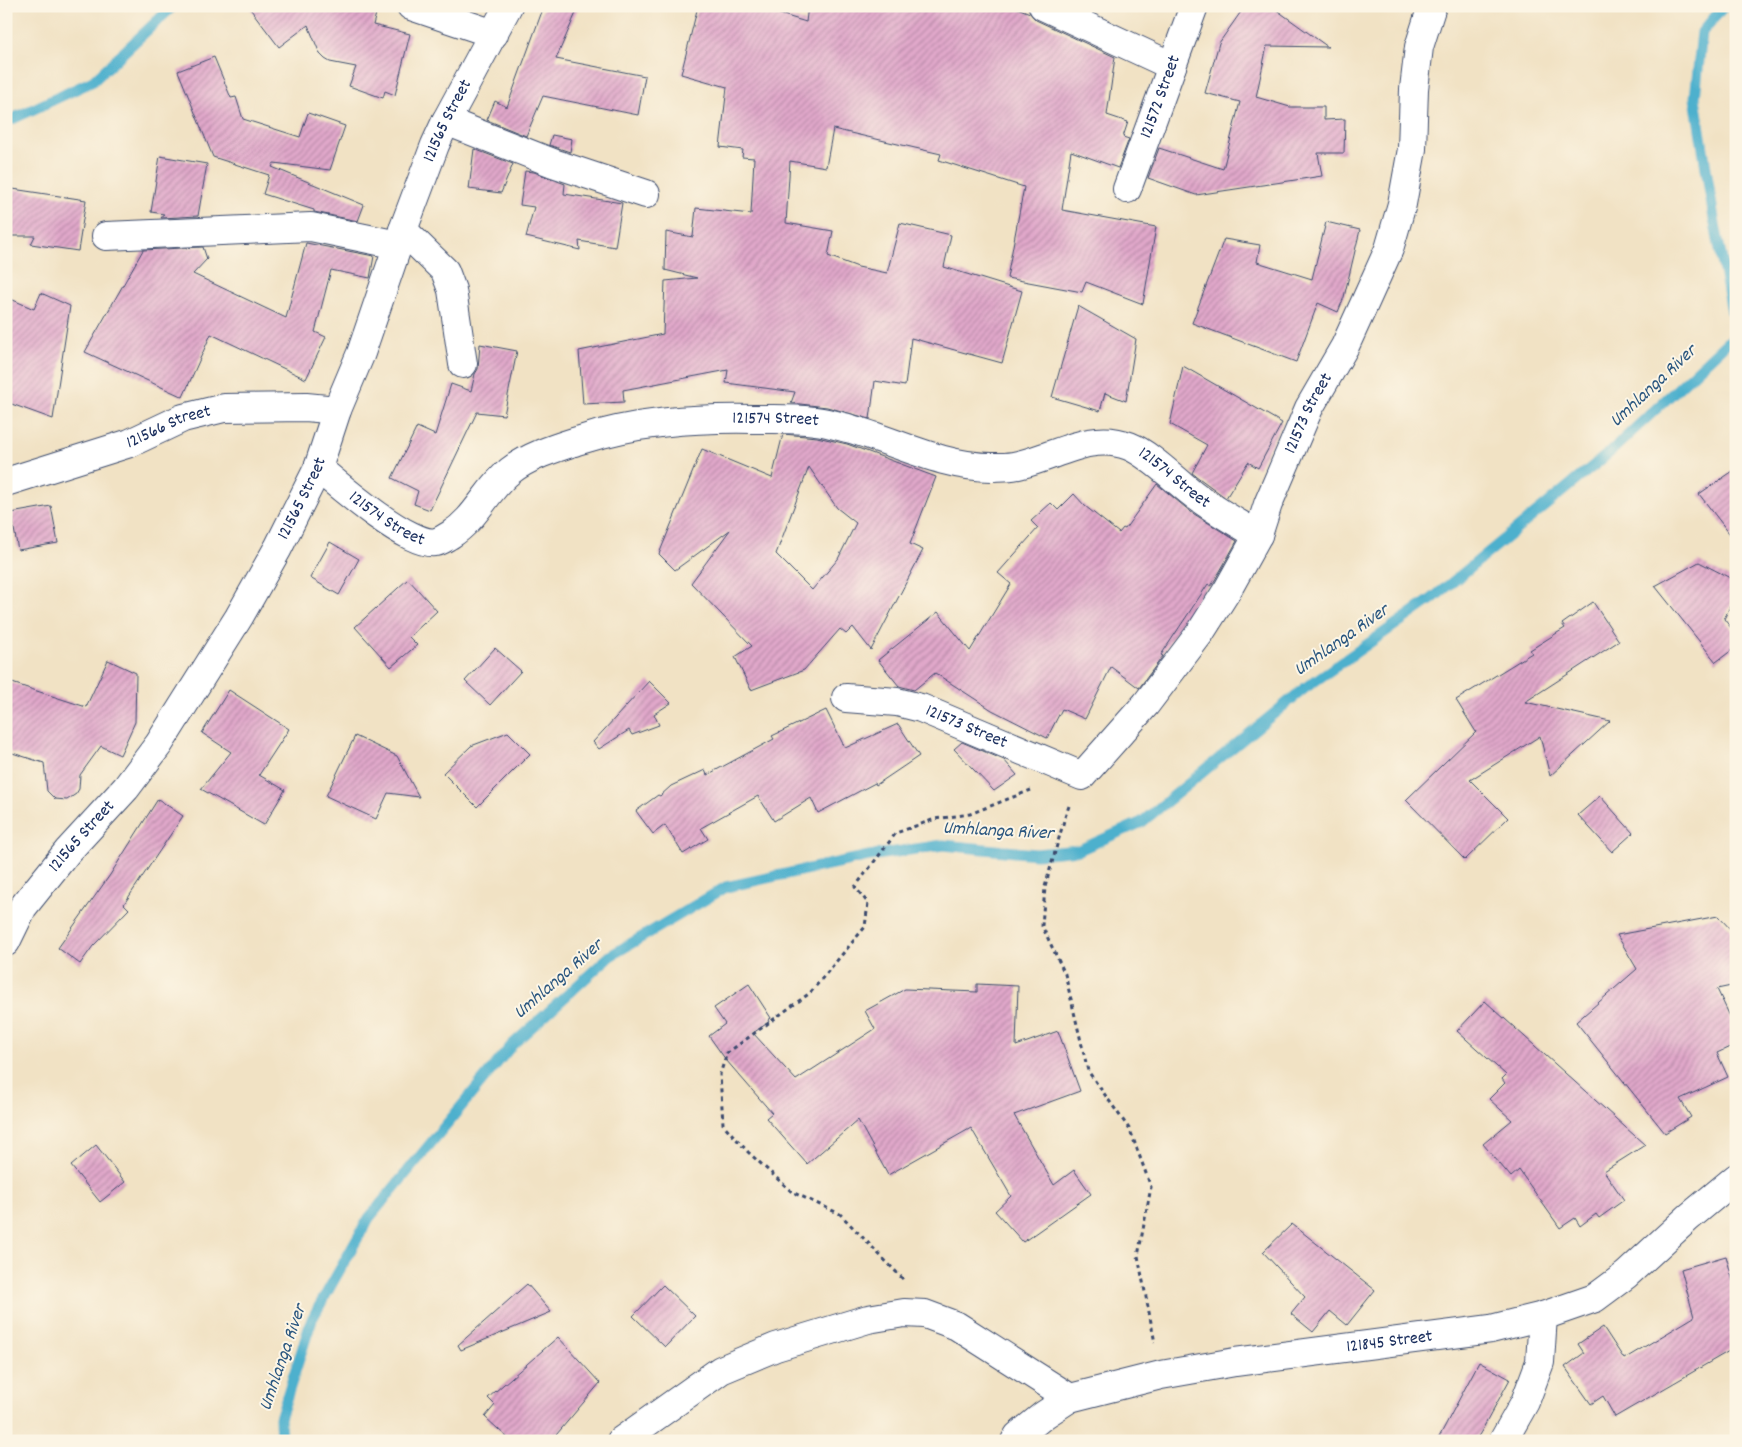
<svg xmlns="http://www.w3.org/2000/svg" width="1742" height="1447" font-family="Dekko,sans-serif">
	<defs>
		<pattern id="building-hatch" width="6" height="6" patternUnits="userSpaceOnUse" patternTransform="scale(1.25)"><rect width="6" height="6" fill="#e1a8ca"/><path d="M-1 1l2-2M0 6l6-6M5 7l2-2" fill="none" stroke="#b689a7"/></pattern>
	</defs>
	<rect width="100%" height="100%" fill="#fcf5e5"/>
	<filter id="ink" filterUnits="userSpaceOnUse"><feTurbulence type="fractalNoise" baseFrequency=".02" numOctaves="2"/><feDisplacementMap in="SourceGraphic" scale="10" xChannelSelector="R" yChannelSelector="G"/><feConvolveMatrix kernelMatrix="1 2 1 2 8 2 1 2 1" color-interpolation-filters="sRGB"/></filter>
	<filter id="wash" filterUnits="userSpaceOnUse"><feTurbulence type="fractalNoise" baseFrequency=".0096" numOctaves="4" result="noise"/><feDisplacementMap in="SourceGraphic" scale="20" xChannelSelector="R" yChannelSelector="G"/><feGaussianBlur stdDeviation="1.12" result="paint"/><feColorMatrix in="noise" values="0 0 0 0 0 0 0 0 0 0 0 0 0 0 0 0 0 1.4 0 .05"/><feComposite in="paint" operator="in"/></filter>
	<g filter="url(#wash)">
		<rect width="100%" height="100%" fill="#f1e2c4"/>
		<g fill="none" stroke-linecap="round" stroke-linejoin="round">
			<path stroke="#4eb0cd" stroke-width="11" d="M 1724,6 L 1702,32 L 1695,98 L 1714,219 L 1736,332
				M 6,122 L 93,81 L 173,6
				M 281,1441 L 280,1418 L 312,1319 L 369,1218 L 512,1045 L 610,956 L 726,887 L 869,856 L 943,845 L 1036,854 L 1079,850 L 1142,822 L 1305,688 L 1432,599 L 1609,453 L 1736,334"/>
		</g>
		<g id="blocks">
			<path fill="url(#building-hatch)" fill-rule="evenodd" d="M 248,6 L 378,6 L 373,25 L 410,34 L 395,95 L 385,91 L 383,98 L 349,86 L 356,67 L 330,62 L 325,59 L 320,54 L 308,25 L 279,47 Z
				M 544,6 L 579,6 L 556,59 L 645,76 L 638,115 L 543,96 L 526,136 L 487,120 L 495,101 L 507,107 Z
				M 698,6 L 754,6 L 806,22 L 808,6 L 1012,6 L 1030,13 L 1036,20 L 1115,57 L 1107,115 L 1128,122 L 1123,137 L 1129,139 L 1118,168 L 1071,151 L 1062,210 L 1156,227 L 1143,304 L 1086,282 L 1082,292 L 1007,278 L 1024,187 L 939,160 L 941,154 L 833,129 L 826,167 L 790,161 L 786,223 L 833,231 L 828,256 L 858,267 L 887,273 L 900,223 L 951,235 L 944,267 L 1022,291 L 1002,363 L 911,338 L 905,386 L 875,381 L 870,419 L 827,407 L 791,403 L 795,392 L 726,383 L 728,370 L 623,390 L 624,402 L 583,404 L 579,351 L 663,334 L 665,281 L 697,278 L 665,270 L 666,232 L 693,237 L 696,208 L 751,214 L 754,158 L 742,157 L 743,150 L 720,147 L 727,87 L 681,74 Z
				M 1245,6 L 1271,6 L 1328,47 L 1267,46 L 1256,97 L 1290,107 L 1324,107 L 1324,120 L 1345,119 L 1344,153 L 1318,153 L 1322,176 L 1196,195 L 1148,178 L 1159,148 L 1223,169 L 1240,102 L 1205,93 L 1219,43 Z
				M 214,57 L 231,98 L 236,97 L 243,119 L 300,137 L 308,113 L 345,126 L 330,170 L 274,163 L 272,167 L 364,205 L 358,221 L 314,212 L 314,210 L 263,194 L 269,175 L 213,157 L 178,71 Z
				M 552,135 L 572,139 L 570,152 L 549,145 Z
				M 474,149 L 513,164 L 501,193 L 469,189 Z
				M 160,156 L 207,164 L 198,216 L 161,218 L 164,214 L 151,212 Z
				M 525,171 L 534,172 L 565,184 L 564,194 L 622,203 L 615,247 L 579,241 L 580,250 L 526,237 L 534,207 L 520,205 Z
				M 6,188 L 86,200 L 78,251 L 31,244 L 35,236 L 6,236 Z
				M 1326,222 L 1360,230 L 1344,297 L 1338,312 L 1318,303 L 1296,362 L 1192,323 L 1224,239 L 1260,245 L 1257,262 L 1312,279 Z
				M 306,243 L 374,256 L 370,278 L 331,270 L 315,332 L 326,337 L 306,379 L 211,334 L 183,397 L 85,352 L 143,250 L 203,247 L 207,259 L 193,274 L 286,318 Z
				M 41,293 L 70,306 L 53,419 L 6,402 L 6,297 L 34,309 Z
				M 1078,306 L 1136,339 L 1126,401 L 1105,393 L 1100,411 L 1052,397 Z
				M 480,344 L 517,351 L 504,415 L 477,412 L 430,510 L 414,504 L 418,491 L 392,478 L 417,427 L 435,435 L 451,384 L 471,391 L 475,374 L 478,369 Z
				M 1183,366 L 1282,423 L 1258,468 L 1248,462 L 1226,498 L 1192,473 L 1207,445 L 1170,424 Z
				M 783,434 L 817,437 L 847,444 L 936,477 L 910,544 L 923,550 L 871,650 L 853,627 L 846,634 L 840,629 L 804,670 L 751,690 L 735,657 L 752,646 L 691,583 L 730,530 L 675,570 L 659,554 L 702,449 L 772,478 ZM 809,467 L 837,508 L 856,523 L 838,559 L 812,590 L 776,554 Z
				M 1736,469 L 1736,542 L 1699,494 Z
				M 1157,484 L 1191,512 L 1237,541 L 1215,580 L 1211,586 L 1208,584 L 1161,655 L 1163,656 L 1139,688 L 1111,667 L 1085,719 L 1062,709 L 1047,738 L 992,710 L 935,673 L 914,690 L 899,686 L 878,660 L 938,612 L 970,651 L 1011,584 L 998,573 L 1038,528 L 1031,521 L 1051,503 L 1058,510 L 1074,494 L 1085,506 L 1119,533 L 1123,528 L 1125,529 Z
				M 51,506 L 58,543 L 18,550 L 11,513 Z
				M 330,542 L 359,559 L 339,595 L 310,578 Z
				M 1699,562 L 1736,581 L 1736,594 L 1724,619 L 1736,634 L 1736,647 L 1716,662 L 1655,586 Z
				M 408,579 L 437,611 L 409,637 L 417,645 L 391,667 L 355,627 Z
				M 1593,602 L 1619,641 L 1525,702 L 1610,721 L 1550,776 L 1540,736 L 1470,780 L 1508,818 L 1465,860 L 1406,800 L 1476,732 L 1456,700 L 1532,653 L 1530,650 L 1565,628 L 1562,624 Z
				M 495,648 L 521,671 L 490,705 L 465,681 Z
				M 108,660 L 136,673 L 135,722 L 120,755 L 101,746 L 80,775 L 79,789 L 76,794 L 67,800 L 55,799 L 47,791 L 44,763 L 6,751 L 6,681 L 86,707 Z
				M 649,681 L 671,703 L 654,714 L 659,725 L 632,735 L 629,730 L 599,749 L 593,742 Z
				M 229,690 L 289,729 L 259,775 L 285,790 L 264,825 L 201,789 L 231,752 L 202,733 Z
				M 826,710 L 845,748 L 898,724 L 919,756 L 876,785 L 875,783 L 818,813 L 811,798 L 774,821 L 758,796 L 701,828 L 708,839 L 683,854 L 665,825 L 653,834 L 636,811 L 658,795 L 660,796 L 671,786 L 705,770 L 707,775 L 774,739 L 772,736 Z
				M 508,732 L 530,754 L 477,807 L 443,773 L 471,746 Z
				M 355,736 L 397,756 L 419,797 L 388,793 L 376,819 L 326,796 Z
				M 962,742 L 1004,760 L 1017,775 L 994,791 L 954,749 Z
				M 1600,796 L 1633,833 L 1612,852 L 1578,815 Z
				M 158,799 L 183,816 L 124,904 L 129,909 L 93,946 L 80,964 L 58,948 L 110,875 Z
				M 1718,916 L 1736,935 L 1736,985 L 1717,989 L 1736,1029 L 1736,1044 L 1717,1053 L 1728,1077 L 1680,1099 L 1691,1117 L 1665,1133 L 1576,1022 L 1637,969 L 1617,935 Z
				M 749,984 L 771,1018 L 768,1020 L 769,1022 L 753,1033 L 796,1080 L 875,1029 L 865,1011 L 905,989 L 977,992 L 977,984 L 1018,986 L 1016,1046 L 1058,1031 L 1080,1091 L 1014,1115 L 1054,1185 L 1074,1170 L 1091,1194 L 1023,1242 L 995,1211 L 1011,1196 L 971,1128 L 888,1175 L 858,1120 L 807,1164 L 766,1118 L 772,1113 L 726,1060 L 709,1036 L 725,1024 L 714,1008 Z
				M 1485,1001 L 1645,1145 L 1604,1171 L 1624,1200 L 1599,1218 L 1596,1214 L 1580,1226 L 1575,1218 L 1560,1228 L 1519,1170 L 1511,1177 L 1483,1144 L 1512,1120 L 1489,1099 L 1505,1083 L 1502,1079 L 1506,1075 L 1457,1031 Z
				M 96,1145 L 125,1182 L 100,1202 L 71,1166 Z
				M 1292,1224 L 1375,1290 L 1347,1325 L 1330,1311 L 1313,1332 L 1291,1314 L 1305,1297 L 1263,1252 Z
				M 1726,1256 L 1736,1292 L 1736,1347 L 1615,1417 L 1603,1396 L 1591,1404 L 1565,1367 L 1584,1353 L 1578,1344 L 1603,1327 L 1624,1359 L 1694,1317 L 1681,1269 Z
				M 527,1284 L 551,1312 L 461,1350 L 458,1345 Z
				M 663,1285 L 695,1316 L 665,1347 L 633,1316 Z
				M 558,1337 L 600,1383 L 551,1441 L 511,1441 L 485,1417 L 495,1405 L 488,1398 Z
				M 1479,1362 L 1510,1379 L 1481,1432 L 1475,1441 L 1437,1441 Z"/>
		</g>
	</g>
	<g filter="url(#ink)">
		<use href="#blocks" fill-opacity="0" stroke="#3b4a6d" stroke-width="1"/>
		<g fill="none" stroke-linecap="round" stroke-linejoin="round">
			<defs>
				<g id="minor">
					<path d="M 411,6 L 494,34"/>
					<path d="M 1043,6 L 1172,66"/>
					<path d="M 446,121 L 553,163 L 646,194"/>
					<path id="s1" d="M 1127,189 L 1194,6"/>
					<path d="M 403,230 L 445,271 L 452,290 L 463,364"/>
					<path d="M 106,236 L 311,227 L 398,245"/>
					<path id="s2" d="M 318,468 C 338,485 411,548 436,542 C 441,541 446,537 450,535 C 477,518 486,490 510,471 C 529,456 555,448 577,441 C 634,422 693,418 753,419 C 773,419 795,418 815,421 C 827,422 839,426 851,429 C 897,442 943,467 992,467 C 999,467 1006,467 1013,466 C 1051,460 1089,430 1129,446 C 1149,454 1174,479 1192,493 C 1212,509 1236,522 1258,535"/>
					<path id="s3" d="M 6,482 L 130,443 L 183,418 L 224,408 L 306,407 L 337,410"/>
					<path id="s4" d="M 846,698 L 897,702 L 921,708 L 1082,776 L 1146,704 L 1200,633 L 1228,589 L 1258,535 L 1268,504 L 1309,408 L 1345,346 L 1366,300 L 1389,249 L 1402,204 L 1412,149 L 1414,89 L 1419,47 L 1432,6"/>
					<path id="s5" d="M 6,942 L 23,907 L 68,851 L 126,788 L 159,744 L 239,617 L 278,548 L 318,468 L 337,410 L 361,353 L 403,230 L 435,145 L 446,121 L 508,6"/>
					<path d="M 621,1441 L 721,1370 L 776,1347 L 868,1319 L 904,1313 L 925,1314 L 957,1326 L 1070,1398"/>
					<path id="s6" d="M 1015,1441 L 1018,1436 L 1044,1415 L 1070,1398 L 1161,1375 L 1235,1362 L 1491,1329 L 1543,1316 L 1595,1298 L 1626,1275 L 1688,1218 L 1736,1178"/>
					<path d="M 1503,1441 L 1525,1402 L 1540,1362 L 1543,1316"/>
				</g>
			</defs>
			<use href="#minor" stroke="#3b4a6d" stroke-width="30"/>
			<path stroke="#3b4a6d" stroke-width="3" stroke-dasharray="4 4" stroke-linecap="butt" d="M 1069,806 L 1065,817 L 1045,887 L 1042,926 L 1065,974 L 1088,1071 L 1130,1130 L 1151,1187 L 1138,1256 L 1155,1343
				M 903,1279 L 840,1214 L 792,1192 L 748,1152 L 723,1124 L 720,1074 L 727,1053 L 810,993 L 865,927 L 868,903 L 855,887 L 896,833 L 935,819 L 970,814 L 1031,790"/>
			<use href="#minor" stroke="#fff" stroke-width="28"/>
		</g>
	</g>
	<g text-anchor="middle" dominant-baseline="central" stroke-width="4" stroke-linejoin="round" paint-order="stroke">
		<g font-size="18" fill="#1b2f5e" stroke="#fcf5e5">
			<text stroke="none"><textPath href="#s1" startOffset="98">121572 Street</textPath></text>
			<text stroke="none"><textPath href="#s5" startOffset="941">121565 Street</textPath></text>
			<text stroke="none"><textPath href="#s4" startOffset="682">121573 Street</textPath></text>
			<text stroke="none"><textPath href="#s2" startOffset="520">121574 Street</textPath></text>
			<text stroke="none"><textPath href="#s3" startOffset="172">121566 Street</textPath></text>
			<text stroke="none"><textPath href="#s2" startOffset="940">121574 Street</textPath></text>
			<text stroke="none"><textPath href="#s5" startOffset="536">121565 Street</textPath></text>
			<text stroke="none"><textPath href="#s2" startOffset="86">121574 Street</textPath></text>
			<text stroke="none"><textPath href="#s4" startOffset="125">121573 Street</textPath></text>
			<text stroke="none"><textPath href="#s5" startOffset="131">121565 Street</textPath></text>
			<text stroke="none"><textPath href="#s6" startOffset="395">121845 Street</textPath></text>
		</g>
		<g font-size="19" font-style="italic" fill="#2a567f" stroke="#fcf5e5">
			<text transform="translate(1654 387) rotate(-43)">Umhlanga River</text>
			<text transform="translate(1342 641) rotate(-35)">Umhlanga River</text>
			<text transform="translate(998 832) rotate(3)">Umhlanga River</text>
			<text transform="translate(559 980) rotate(-41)">Umhlanga River</text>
			<text transform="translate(284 1358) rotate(-71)">Umhlanga River</text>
		</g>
	</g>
	<rect width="1742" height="1447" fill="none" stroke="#fcf5e5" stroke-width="25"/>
</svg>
